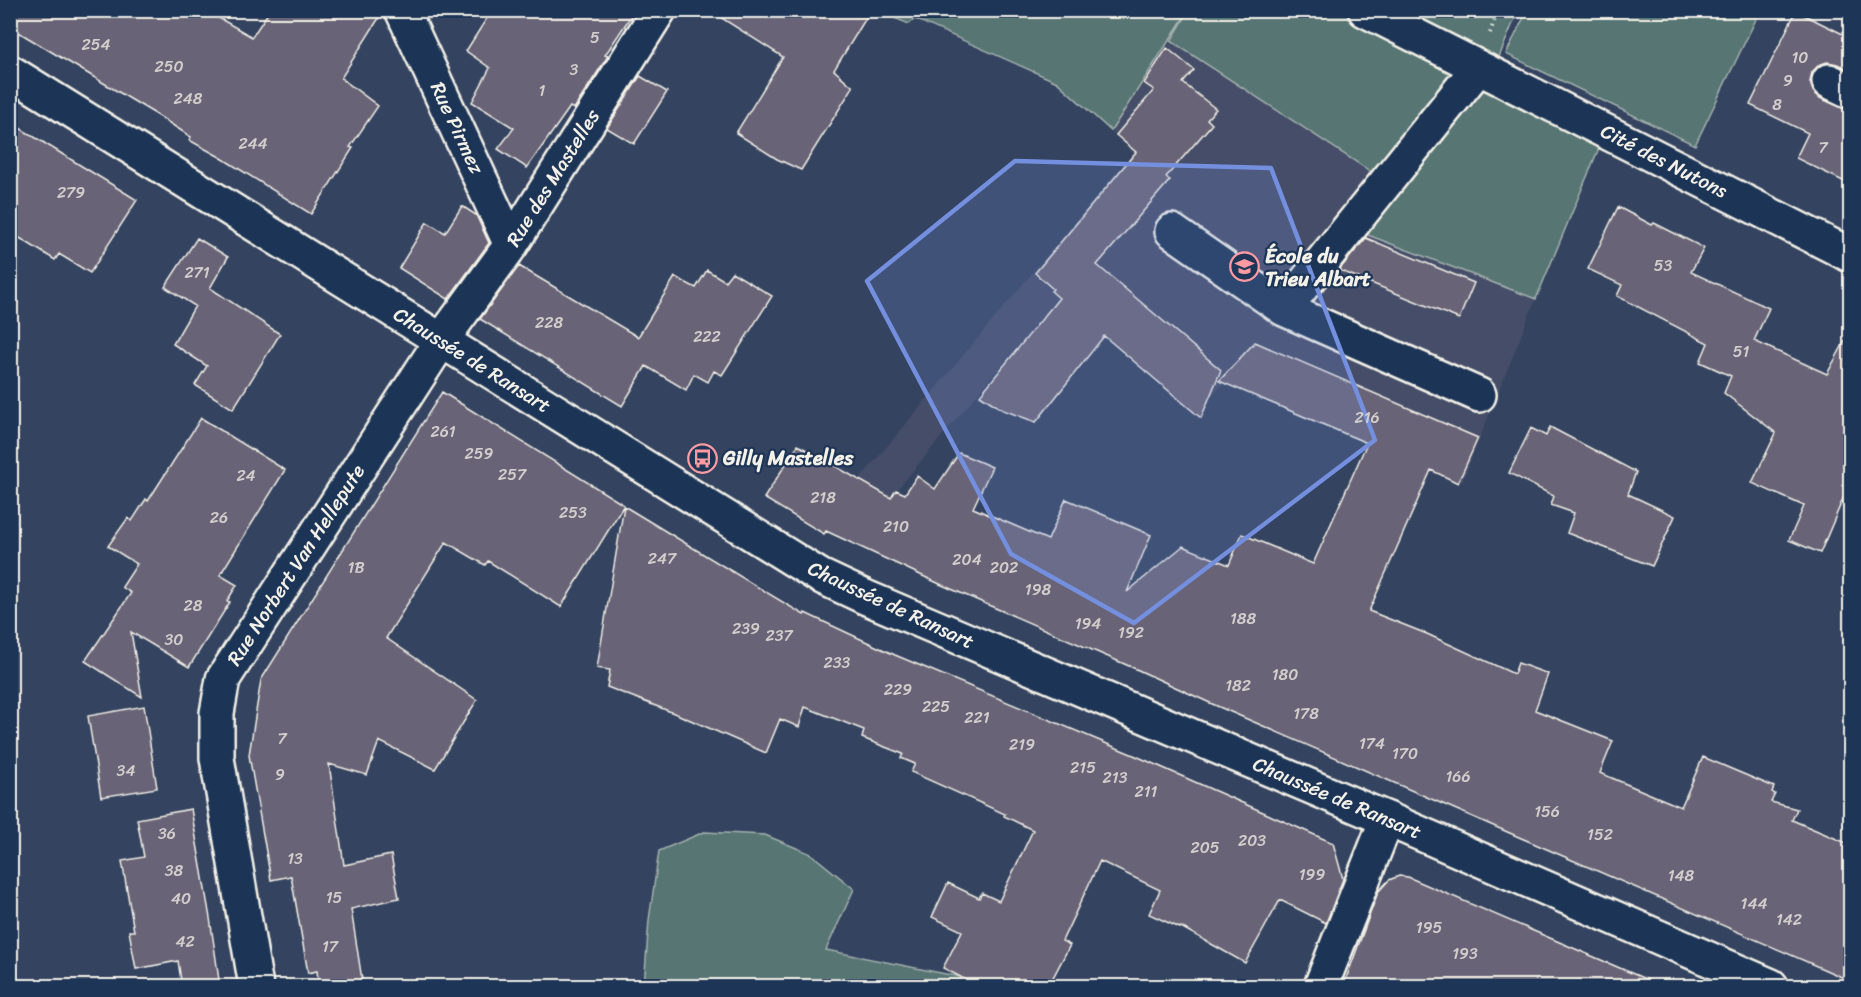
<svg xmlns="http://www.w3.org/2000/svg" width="1861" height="997" font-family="Sriracha,sans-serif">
	<rect width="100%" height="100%" fill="#344360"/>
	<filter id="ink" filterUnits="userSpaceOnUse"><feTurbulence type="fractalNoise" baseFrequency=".0167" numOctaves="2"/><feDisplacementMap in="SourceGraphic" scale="12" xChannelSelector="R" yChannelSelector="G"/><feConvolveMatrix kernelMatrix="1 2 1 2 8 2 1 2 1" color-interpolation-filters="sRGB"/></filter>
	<g filter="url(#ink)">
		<path fill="#444d67" d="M 1171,41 L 1370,171 L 1360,232 L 1536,299 L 1462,482 L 1225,382 L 1197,411 L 1059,297 L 897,490 L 877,522 L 847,494 L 1133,153 L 1111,131 Z"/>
		<path fill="#567473" stroke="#a5b2ae" stroke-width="1.5" d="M 877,11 L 1188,10 L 1188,11 L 1111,131 L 1057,82 L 915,19 L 909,24 Z
			M 1189,11 L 1518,11 L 1494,69 L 1601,143 L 1536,299 L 1360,232 L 1370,171 L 1171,41 Z
			M 1527,11 L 1527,10 L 1760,11 L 1695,145 L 1506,54 Z
			M 704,832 L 765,835 L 811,854 L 854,889 L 826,950 L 961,977 L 958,986 L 644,986 L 649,920 L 659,851 Z"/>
		<path fill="#686376" stroke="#f4f1e8" stroke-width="1.5" d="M 10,10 L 205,10 L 252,37 L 270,10 L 384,10 L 341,78 L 378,106 L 350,147 L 353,148 L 311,214 L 220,157 L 189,140 L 191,137 L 157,115 L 10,27 Z
			M 492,10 L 635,10 L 605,55 L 608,56 L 574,109 L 570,107 L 527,168 L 498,149 L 514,128 L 472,102 L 490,68 L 466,51 Z
			M 709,10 L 871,10 L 834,70 L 853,87 L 801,170 L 777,159 L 736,133 L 783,57 Z
			M 1796,11 L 1851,38 L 1851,70 L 1837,64 L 1827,62 L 1819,65 L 1812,72 L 1810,82 L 1813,91 L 1820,98 L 1842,108 L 1851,110 L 1851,185 L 1796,158 L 1808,133 L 1750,105 Z
			M 1167,48 L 1194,70 L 1183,83 L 1216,109 L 1207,119 L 1212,124 L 1166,177 L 1170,180 L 1097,265 L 1221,370 L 1201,418 L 1104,336 L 1036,422 L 1003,410 L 980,395 L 1059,298 L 1051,291 L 1053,289 L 1035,273 L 1136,152 L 1116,135 L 1154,90 L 1144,83 Z
			M 640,76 L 667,92 L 634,144 L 607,128 Z
			M 10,122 L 137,200 L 90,273 L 59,254 L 55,260 L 10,232 Z
			M 462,206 L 476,215 L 489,243 L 448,299 L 399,268 L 427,222 L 445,233 Z
			M 1618,207 L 1652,225 L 1654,223 L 1704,248 L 1691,272 L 1769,308 L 1754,341 L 1827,374 L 1851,330 L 1851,480 L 1820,553 L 1789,540 L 1804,506 L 1752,483 L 1776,433 L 1724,393 L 1731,376 L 1700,362 L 1708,343 L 1617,296 L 1622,285 L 1588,269 Z
			M 197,238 L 228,257 L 210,288 L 280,334 L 233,409 L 195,385 L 207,366 L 173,344 L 195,306 L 165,287 Z
			M 1366,238 L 1474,283 L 1459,319 L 1339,270 Z
			M 519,266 L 638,337 L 675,277 L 696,288 L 707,270 L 725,281 L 732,272 L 772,296 L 722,375 L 714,371 L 708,382 L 694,374 L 686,390 L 646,366 L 622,406 L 480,319 Z
			M 1255,342 L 1478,438 L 1458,483 L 1431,470 L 1369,611 L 1427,634 L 1514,674 L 1518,663 L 1548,674 L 1535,710 L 1613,741 L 1600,773 L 1681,807 L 1703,757 L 1774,787 L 1772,792 L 1775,794 L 1771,802 L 1797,809 L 1792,820 L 1851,845 L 1851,981 L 1210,703 L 1136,669 L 942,585 L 826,531 L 824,534 L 764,498 L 798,445 L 891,498 L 896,490 L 905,494 L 917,476 L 935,489 L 959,453 L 992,467 L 973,508 L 1048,540 L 1066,499 L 1151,535 L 1127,592 L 1183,546 L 1229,565 L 1242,534 L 1313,564 L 1367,443 L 1219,381 Z
			M 442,392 L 624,505 L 561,607 L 488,561 L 485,565 L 446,542 L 386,638 L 477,700 L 435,769 L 379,741 L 367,775 L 329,764 L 344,865 L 391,855 L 399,898 L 351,909 L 362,980 L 319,987 L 317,971 L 308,973 L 291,876 L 271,880 L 249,755 L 261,680 Z
			M 201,418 L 285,470 L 220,575 L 237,585 L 227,601 L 230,602 L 189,667 L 131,632 L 142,697 L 85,661 L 131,593 L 122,587 L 137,564 L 108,546 L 128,518 L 132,521 L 146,499 L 148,501 Z
			M 1550,427 L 1636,472 L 1628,494 L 1675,516 L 1652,566 L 1567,533 L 1574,513 L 1551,505 L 1554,496 L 1509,473 L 1531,428 L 1546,436 Z
			M 624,506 L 804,615 L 805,613 L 895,655 L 1136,756 L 1333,843 L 1343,879 L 1326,923 L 1280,900 L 1245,963 L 1181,927 L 1180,928 L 1149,914 L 1160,890 L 1100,861 L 1062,941 L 1070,945 L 1048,987 L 980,987 L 943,968 L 962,931 L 932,917 L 948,883 L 979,898 L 982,893 L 999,901 L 1033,830 L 1004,816 L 1005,814 L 911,772 L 915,764 L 901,758 L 903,754 L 862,738 L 864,730 L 805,707 L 799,727 L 780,719 L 766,753 L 679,715 L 607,687 L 610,670 L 597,668 Z
			M 144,706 L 157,788 L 101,797 L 88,716 Z
			M 191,809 L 210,918 L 220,987 L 182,987 L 178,961 L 136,969 L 129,931 L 134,931 L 122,861 L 144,857 L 137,819 Z
			M 1399,876 L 1408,877 L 1664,987 L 1343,987 L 1378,892 L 1389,880 Z"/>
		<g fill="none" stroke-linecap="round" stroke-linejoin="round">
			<defs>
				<path id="minor" d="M 402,10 L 511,245
					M 1365,10 L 1850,255
					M 1829,81 L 1850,91
					M 1172,231 L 1284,309 L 1479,395
					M 1284,309 L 1478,68
					M 256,986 L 217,758 L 217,713 L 223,679 L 441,341 L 511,245 L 659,10
					M 1321,986 L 1387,819"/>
				<path id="major" d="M 10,72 L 820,576 L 865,597 L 1387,819 L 1771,986"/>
			</defs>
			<use href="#minor" stroke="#f4f1e8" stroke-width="38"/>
			<use href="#major" stroke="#f4f1e8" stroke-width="38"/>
			<path stroke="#f4f1e8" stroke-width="4" stroke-dasharray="1.5 4.5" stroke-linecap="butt" d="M 1490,33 L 1498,10"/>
			<use href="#minor" stroke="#1d3557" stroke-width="33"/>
			<use href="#major" stroke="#1d3557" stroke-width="33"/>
		</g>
	</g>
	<path fill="#738fde" fill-opacity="0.2" stroke="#738fde" stroke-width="4.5" stroke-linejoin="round" d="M 1015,161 L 1271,168 L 1375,440 L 1134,623 L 1011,554 L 867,281 Z"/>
	<defs>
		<symbol id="school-ring" viewBox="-11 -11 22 22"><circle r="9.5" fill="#1d3557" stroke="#ff9aa2" stroke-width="1.5"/><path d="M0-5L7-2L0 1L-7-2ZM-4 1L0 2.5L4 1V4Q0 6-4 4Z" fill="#ff9aa2"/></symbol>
		<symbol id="bus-ring" viewBox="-11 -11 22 22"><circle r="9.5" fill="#1d3557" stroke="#ff9aa2" stroke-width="1.5"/><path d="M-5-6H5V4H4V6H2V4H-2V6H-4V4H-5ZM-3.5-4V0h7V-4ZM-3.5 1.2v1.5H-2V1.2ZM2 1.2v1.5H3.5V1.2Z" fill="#ff9aa2"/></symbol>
	</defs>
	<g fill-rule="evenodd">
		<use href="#school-ring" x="1228" y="250" width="33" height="33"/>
		<use href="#bus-ring" x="686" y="442" width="33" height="33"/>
	</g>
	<g text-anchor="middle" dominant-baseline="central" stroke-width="4.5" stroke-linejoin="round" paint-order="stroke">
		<g font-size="16" fill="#d1cecc">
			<text x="595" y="37">5</text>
			<text x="96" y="44">254</text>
			<text x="1800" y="57">10</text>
			<text x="169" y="66">250</text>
			<text x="574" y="69">3</text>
			<text x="1788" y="80">9</text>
			<text x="542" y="90">1</text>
			<text x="188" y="98">248</text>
			<text x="1777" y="104">8</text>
			<text x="253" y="143">244</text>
			<text x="1823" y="147">7</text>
			<text x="71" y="192">279</text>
			<text x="1663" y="265">53</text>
			<text x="197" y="272">271</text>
			<text x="549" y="322">228</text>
			<text x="707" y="336">222</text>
			<text x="1741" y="351">51</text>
			<text x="1367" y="417">216</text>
			<text x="443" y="431">261</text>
			<text x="479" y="453">259</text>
			<text x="512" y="474">257</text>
			<text x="246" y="475">24</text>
			<text x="823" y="497">218</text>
			<text x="573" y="512">253</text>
			<text x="219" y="517">26</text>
			<text x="896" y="526">210</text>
			<text x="662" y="558">247</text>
			<text x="967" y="559">204</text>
			<text x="356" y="567">1B</text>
			<text x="1004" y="567">202</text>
			<text x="1038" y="589">198</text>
			<text x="193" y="605">28</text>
			<text x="1243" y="618">188</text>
			<text x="1088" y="623">194</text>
			<text x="746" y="628">239</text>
			<text x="1131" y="632">192</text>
			<text x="779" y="635">237</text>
			<text x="174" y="639">30</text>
			<text x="837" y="662">233</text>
			<text x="1285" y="674">180</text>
			<text x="1238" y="685">182</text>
			<text x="898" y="689">229</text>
			<text x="936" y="706">225</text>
			<text x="1306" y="713">178</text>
			<text x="977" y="717">221</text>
			<text x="282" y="738">7</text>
			<text x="1372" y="743">174</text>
			<text x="1022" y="744">219</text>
			<text x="1405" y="753">170</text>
			<text x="1083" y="767">215</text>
			<text x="126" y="770">34</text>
			<text x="280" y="774">9</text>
			<text x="1458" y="776">166</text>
			<text x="1115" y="777">213</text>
			<text x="1146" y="791">211</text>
			<text x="1547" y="811">156</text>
			<text x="167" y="833">36</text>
			<text x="1600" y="834">152</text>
			<text x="1252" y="840">203</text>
			<text x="1205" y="847">205</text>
			<text x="295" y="858">13</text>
			<text x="174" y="870">38</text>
			<text x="1312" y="874">199</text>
			<text x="1681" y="875">148</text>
			<text x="334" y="897">15</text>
			<text x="181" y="898">40</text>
			<text x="1754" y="903">144</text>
			<text x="1789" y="919">142</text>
			<text x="1429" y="927">195</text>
			<text x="185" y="941">42</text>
			<text x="330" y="946">17</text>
			<text x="1465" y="953">193</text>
		</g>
		<g font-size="20" fill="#f4f1e8" stroke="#1d3557">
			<text transform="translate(457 128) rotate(65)">Rue Pirmez</text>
			<text transform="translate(1664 161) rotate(27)">Cité des Nutons</text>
			<text transform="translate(553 178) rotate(-58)">Rue des Mastelles</text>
			<text transform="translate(472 360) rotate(32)">Chaussée de Ransart</text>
			<text transform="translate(296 565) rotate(-57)">Rue Norbert Van Hellepute</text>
			<text transform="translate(891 605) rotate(25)">Chaussée de Ransart</text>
			<text transform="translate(1337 798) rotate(23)">Chaussée de Ransart</text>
		</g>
		<g font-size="20" font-weight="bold" fill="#f4f1e8" stroke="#1d3557" text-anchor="start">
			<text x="1265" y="256">École du<tspan x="1265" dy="23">Trieu Albart</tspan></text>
			<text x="723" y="458">Gilly Mastelles</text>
		</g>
	</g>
	<rect width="1861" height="997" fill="none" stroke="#1d3557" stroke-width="36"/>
	<rect x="18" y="18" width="1825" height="961" fill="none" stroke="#f4f1e8" stroke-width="2" filter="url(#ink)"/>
</svg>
